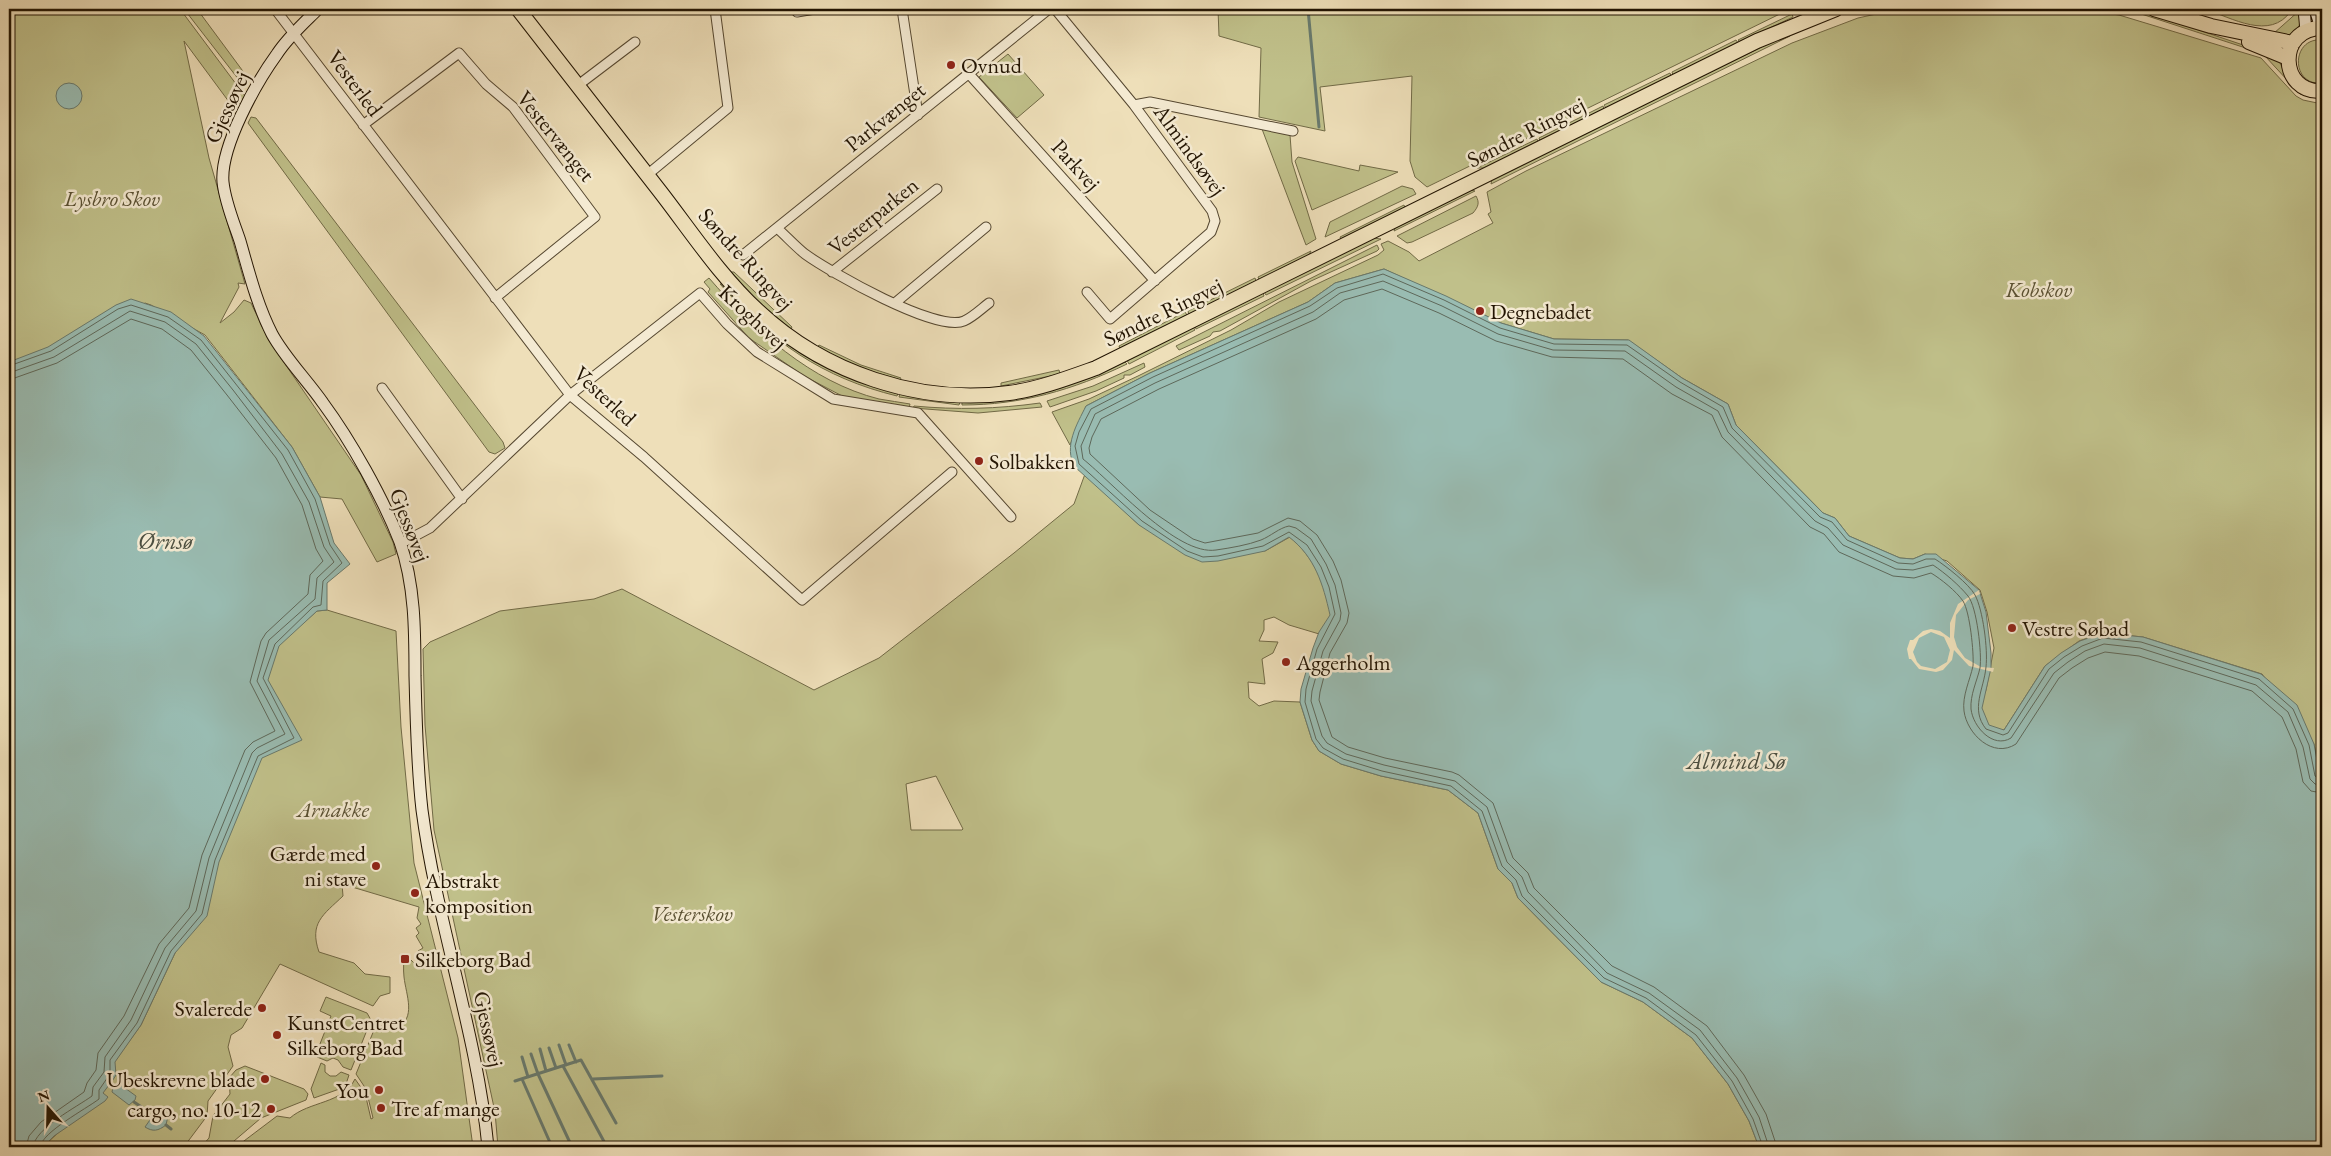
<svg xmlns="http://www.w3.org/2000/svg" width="2331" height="1156" font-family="'EB Garamond',serif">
	<rect width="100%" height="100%" fill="#eedfb9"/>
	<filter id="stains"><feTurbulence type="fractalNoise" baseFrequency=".004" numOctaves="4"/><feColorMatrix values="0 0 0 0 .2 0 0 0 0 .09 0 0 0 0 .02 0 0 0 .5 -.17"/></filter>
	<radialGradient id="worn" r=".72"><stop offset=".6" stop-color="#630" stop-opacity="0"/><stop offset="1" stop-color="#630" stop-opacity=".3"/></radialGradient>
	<path fill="#c0c08a" stroke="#716a46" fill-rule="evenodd" d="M 9,9 L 180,9 L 245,96 L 235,110 L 184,41 L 209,158 L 245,284 L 238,283 L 239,287 L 220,323 L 234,312 L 244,300 L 251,303 L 268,339 L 361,475 L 393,542 L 396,554 L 377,562 L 342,499 L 320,497 L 292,447 L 205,335 L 151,305 L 145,303 L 9,399 Z
		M 184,9 L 197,9 L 245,74 L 239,80 Z
		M 1218,9 L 1790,9 L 1427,187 L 1415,177 L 1410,161 L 1412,76 L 1320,87 L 1325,131 L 1259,117 L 1261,48 L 1219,36 Z
		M 1899,9 L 2078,9 L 2119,15 L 2261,58 L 2296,96 L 2303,100 L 2322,104 L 2322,787 L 2314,744 L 2262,674 L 2143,637 L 2103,633 L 2079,641 L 2045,666 L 2004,730 L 1963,743 L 1986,690 L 1994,648 L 1987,612 L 1980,590 L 1947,561 L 1925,554 L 1913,559 L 1900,558 L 1849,536 L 1835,518 L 1823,513 L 1736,425 L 1728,404 L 1682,378 L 1628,340 L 1554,339 L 1501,323 L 1384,269 L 1335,283 L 1308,302 L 1150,373 L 1086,406 L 1070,445 L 1052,412 L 1089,399 L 1138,376 L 1231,330 L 1279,302 L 1378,255 L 1384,250 L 1381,244 L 1388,241 L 1409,252 L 1419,261 L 1493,223 L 1488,214 L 1491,212 L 1487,192 L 1526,171 L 1792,43 L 1858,18 Z
		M 2126,9 L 2136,9 L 2261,51 L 2258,52 Z
		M 2205,9 L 2291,9 L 2291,11 C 2270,41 2232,18 2205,9 Z
		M 2300,10 C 2302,31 2295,38 2273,34 Z
		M 1792,14 L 1793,17 L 1740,42 L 1738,40 Z
		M 1786,35 L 1790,36 L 1491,184 L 1492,179 Z
		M 1736,40 L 1738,43 L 1673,75 L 1672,72 Z
		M 2322,40 L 2322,83 C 2290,86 2291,37 2322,40 Z
		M 1008,54 L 1044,95 L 1017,118 L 979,77 Z
		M 2265,56 L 2278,59 L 2284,71 L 2305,94 L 2322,99 L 2300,94 Z
		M 1670,73 L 1671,76 L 1606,108 L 1604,105 Z
		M 1603,106 L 1604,109 L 1540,141 L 1539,138 Z
		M 251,117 L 256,118 L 503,442 L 505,448 L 495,454 L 489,452 L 248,123 Z
		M 1262,129 L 1290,135 L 1292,162 L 1316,239 L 1306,245 Z
		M 1537,139 L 1538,142 L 1484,168 L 1477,168 Z
		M 1298,157 L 1359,171 L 1360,165 L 1398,172 L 1312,210 L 1295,161 Z
		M 1402,186 L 1413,189 L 1416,194 L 1325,237 L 1330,222 Z
		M 1471,190 L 1475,191 L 1394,231 L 1395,228 Z
		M 1476,196 C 1480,203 1478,207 1473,213 L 1412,242 L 1407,243 L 1397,236 Z
		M 1404,205 L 1405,208 L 1341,239 L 1340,237 Z
		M 1373,238 L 1381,239 L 1266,295 L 1264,292 Z
		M 1377,245 L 1379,249 L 1377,251 L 1311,281 L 1220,331 L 1213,332 L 1210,336 L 1179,350 L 1176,346 Z
		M 1311,251 L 1309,255 L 1259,280 L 1258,277 Z
		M 731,272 L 734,272 L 792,327 L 791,329 L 757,301 Z
		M 709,278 C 754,330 811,382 879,399 C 889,401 900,402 910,404 L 909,408 L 846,398 L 804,376 L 749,338 L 708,292 L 710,289 L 704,282 Z
		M 1255,278 L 1256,281 L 1189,315 L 1188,311 Z
		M 720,284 L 724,284 L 834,371 L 898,393 L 897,396 C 823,378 771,342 720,284 Z
		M 1263,293 L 1264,296 L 1196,329 L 1195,326 Z
		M 1185,312 L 1187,315 L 1120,349 L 1119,346 Z
		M 1193,327 L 1195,330 L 1129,364 L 1127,360 Z
		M 819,345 L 861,365 L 901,378 L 900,380 L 855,366 L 817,347 Z
		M 1125,362 L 1127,364 C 1073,390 1021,405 962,405 L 962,402 C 1023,402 1070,385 1125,362 Z
		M 1144,363 L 1145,367 L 1130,375 L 1124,375 L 1124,378 L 1096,391 L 1050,407 L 1047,401 L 1093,386 Z
		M 1059,370 L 1060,374 L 1001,386 L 1001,383 Z
		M 900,394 L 960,402 L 959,405 L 899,397 Z
		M 1040,403 L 1042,407 L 978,413 L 913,408 L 914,406 C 957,410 997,409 1040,403 Z
		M 1085,474 L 1139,525 L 1265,551 L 1290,537 C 1321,562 1331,606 1346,642 L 1289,625 L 1274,617 L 1264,620 L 1264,630 L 1259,641 L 1278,642 L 1273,653 L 1262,659 L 1265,684 L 1248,682 L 1249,698 L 1259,706 L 1274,701 L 1300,702 L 1312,740 L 1319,751 L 1341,764 L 1381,776 L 1448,790 L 1478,813 L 1498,869 L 1512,883 L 1518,898 L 1601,982 L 1643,1002 L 1692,1038 L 1728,1084 L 1749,1121 L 1759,1147 L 498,1147 L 495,1112 L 434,830 L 425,725 L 423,649 L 430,642 L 500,611 L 594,599 L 622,589 L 814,690 L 879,658 L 1014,553 L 1074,504 ZM 936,776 L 963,829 L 962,830 L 911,830 L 906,784 Z
		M 327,610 L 396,631 L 401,727 L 414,863 L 458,1038 L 473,1147 L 236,1147 L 277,1116 L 290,1118 C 309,1101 343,1104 355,1079 L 365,1093 L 371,1119 L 373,1118 L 366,1089 L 356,1074 L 374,1030 L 380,1026 L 396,1028 C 417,1019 406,995 404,977 C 403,969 404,961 404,953 L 415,964 L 423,959 L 418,951 L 423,948 L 416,936 L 419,933 L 416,928 L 421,924 L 417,918 L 419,907 L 342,884 L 343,896 C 323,915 309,923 319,952 L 354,963 L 365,974 L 390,977 L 390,993 L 380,996 L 373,1006 L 280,964 L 242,1028 L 231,1035 L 228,1047 L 233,1066 L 208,1101 L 207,1116 L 186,1144 L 181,1147 L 43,1147 L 109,1085 L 113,1087 L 114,1085 L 110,1082 L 116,1075 L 114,1062 L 141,1025 L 175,953 L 271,651 L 317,611 Z
		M 326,997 L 367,1013 L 371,1020 L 351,1070 L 343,1067 L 338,1060 L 333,1058 L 327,1061 L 317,1057 L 316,1054 L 331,1016 L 320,1011 Z
		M 321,1063 L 325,1065 L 325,1072 L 330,1076 L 336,1076 L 341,1072 L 349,1075 L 345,1087 L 314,1098 L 311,1089 Z
		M 245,1066 L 304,1089 L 308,1094 L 306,1100 L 261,1118 L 227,1147 L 201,1147 L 209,1138 L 213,1116 L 230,1094 L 229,1078 L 236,1070 Z"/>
	<path fill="#99bcb2" stroke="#69796c" d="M56 96a13 13 0 1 1 26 0a13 13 0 1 1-26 0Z
		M 1384,269 L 1446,296 L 1501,323 L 1554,339 L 1629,340 L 1682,378 L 1728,404 L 1736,425 L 1823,513 L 1835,518 L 1849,536 L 1900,558 L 1913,559 L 1925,554 L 1936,554 L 1979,590 L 1986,612 L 1991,653 L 1991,668 L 1982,708 L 1989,725 L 2004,730 L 2045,666 L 2061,653 L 2080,641 L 2103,633 L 2143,637 L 2261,674 L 2297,705 L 2314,744 L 2322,787 L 2322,1147 L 1759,1147 L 1749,1121 L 1728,1084 L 1692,1038 L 1643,1002 L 1601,982 L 1518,898 L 1512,883 L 1498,869 L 1478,813 L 1448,790 L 1381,776 L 1341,764 L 1319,751 L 1312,740 L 1300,702 L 1301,689 L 1313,648 L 1319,632 L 1330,615 C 1323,584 1315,557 1289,537 L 1265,551 L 1218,561 L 1202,562 L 1185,555 L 1139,525 L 1075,467 C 1063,447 1077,424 1086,406 L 1150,373 L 1308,302 L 1335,283 Z
		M 131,299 L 171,312 L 204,336 L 292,447 L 320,497 L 334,543 L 350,564 L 327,583 L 327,610 L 317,611 L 279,646 L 268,680 L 302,740 L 262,758 L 219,862 L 207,916 L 175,953 L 141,1025 L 115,1062 L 116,1075 L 111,1083 L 114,1085 L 118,1083 L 136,1096 L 135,1100 L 129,1105 L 112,1092 L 113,1087 L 109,1085 L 103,1093 L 108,1097 L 105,1101 L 54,1136 L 43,1147 L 9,1147 L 9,362 L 48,347 L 116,305 Z
		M 159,1107 L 168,1116 L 166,1125 C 158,1131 153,1132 145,1127 Z"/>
	<path fill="#eedfb9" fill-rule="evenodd" d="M 1979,590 L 1980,594 L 1968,600 L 1956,615 L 1954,637 L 1957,647 L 1965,658 L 1981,667 L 1994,668 L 1993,672 L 1969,666 L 1954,650 L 1952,660 L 1943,670 L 1936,672 L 1919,669 L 1911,659 L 1909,659 L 1907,649 L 1910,640 L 1913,640 L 1923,631 L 1931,629 L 1940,631 L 1950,638 L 1950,623 L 1958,604 ZM 1931,632 L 1944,637 L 1950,650 L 1947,662 L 1935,669 L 1921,666 L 1917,662 L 1913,652 L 1919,638 Z"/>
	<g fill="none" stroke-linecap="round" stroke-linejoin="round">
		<path stroke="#5e685a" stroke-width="1" d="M 9,366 L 51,351 L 118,309 L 131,305 L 168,317 L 201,340 L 288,450 L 315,499 L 330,545 L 342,563 L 323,581 L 321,605 L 313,607 L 275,644 L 263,678 L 294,738 L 258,756 L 215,860 L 202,914 L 171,951 L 137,1023 L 110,1060 L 110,1074 L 99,1090 L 99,1099 C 86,1109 42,1132 40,1147
			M 9,373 L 54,357 L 130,311 L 165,322 L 196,344 L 233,390 L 282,454 L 309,502 L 324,547 L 334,562 L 317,578 L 315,599 L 269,640 L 257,681 L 285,734 L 257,748 L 252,753 L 209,858 L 196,911 L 165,948 L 131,1020 L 105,1057 L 104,1072 L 93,1087 L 92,1096 C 77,1107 35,1128 33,1147
			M 9,380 L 57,363 L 131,319 L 162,329 L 191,350 L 227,395 L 276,458 L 302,505 L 316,549 L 323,561 L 310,575 L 308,594 L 266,633 L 261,641 L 250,682 L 275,731 L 253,742 L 245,750 L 202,855 L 189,908 L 159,944 L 124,1016 L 98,1053 L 96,1070 L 87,1083 L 84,1092 L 41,1122 L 29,1136 L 26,1147
			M 1763,1147 L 1753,1119 L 1732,1081 L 1696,1035 L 1646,998 L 1604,978 L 1522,896 L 1516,880 L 1502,866 L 1482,811 L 1451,786 L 1382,771 L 1343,759 L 1323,748 L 1316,739 L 1305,702 L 1306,689 L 1317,649 L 1335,614 L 1329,587 L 1321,567 L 1307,545 L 1289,532 L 1263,546 L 1218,556 L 1203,557 L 1187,551 L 1142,521 L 1079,464 L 1075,446 L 1079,432 L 1091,409 L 1153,377 L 1310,306 L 1337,288 L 1383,274 L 1444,300 L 1500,328 L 1554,344 L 1627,345 L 1680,382 L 1723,407 L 1732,428 L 1820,517 L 1832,522 L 1847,540 L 1898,563 L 1913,564 L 1926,559 L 1935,559 C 1946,566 1969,584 1975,595 C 1983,610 1988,649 1986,667 C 1984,689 1970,709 1986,729 L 2003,735 L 2008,733 L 2049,669 L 2064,657 L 2082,646 L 2103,638 L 2141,642 L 2259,679 L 2293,709 L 2309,745 L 2315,776 L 2322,780
			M 1769,1147 L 1759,1117 L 1737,1078 L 1700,1030 L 1649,993 L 1607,973 L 1528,892 L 1522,877 L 1507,862 L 1487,807 L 1455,781 L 1384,765 L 1346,754 L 1327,743 L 1322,736 L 1311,701 L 1312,691 L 1323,651 L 1340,620 L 1341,613 L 1335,585 L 1326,564 L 1311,539 L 1296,528 L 1289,526 C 1279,528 1271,536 1261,540 C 1248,545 1230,548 1216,550 C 1177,556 1113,483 1083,459 L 1081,446 L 1095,414 L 1155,383 L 1313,312 L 1340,293 L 1383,281 L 1442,306 L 1498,334 L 1553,350 L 1625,351 L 1676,387 L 1718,411 L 1728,432 L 1815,521 L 1828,528 L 1843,545 L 1896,569 L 1913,570 L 1933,565 C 1945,573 1959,585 1968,596 C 1977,607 1982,654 1980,668 C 1977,681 1970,695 1971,709 C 1973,727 1993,749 2011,738 L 2054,673 L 2068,662 L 2085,651 L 2104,644 L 2140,648 L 2256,685 L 2288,712 L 2303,747 L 2310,779 L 2315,784 L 2322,786
			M 1777,1147 L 1766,1114 L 1744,1075 L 1707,1026 L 1654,987 L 1612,966 L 1534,888 L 1528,873 L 1513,858 L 1493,803 L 1459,775 L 1452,772 L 1385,758 L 1348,747 L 1332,737 L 1319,700 L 1320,692 L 1330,653 L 1347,623 L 1349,613 L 1341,580 L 1333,561 L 1317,535 L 1300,521 L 1288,518 L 1258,533 L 1205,543 L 1193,539 L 1150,510 L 1090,454 L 1089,448 L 1092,437 L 1101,419 L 1159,389 L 1316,319 L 1344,300 L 1382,289 L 1439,313 L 1496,341 L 1552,357 L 1623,359 L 1672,394 L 1712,415 L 1722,437 L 1810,527 L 1824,534 L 1839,552 L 1893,576 L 1914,578 L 1931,573 C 1941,579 1956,591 1963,601 C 1970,612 1974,653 1973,666 C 1970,680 1962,696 1964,711 C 1967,734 1993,759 2016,744 L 2059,678 L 2072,668 L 2088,658 L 2105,652 L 2139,656 L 2252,691 L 2282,717 L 2296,749 L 2303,782 L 2311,791 L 2322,793"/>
		<path stroke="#69796c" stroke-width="3" d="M 1308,9 L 1319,127
			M 559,1045 L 566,1065
			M 569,1045 L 576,1062
			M 549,1048 L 556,1068
			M 540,1049 L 546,1071
			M 531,1054 L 538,1074 L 572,1147
			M 522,1057 L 528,1077
			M 563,1066 L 607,1147
			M 522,1079 L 552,1147
			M 593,1079 L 662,1076
			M 515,1081 L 581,1060 L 616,1123
			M 134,1102 L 143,1108
			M 166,1125 L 171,1129"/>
		<defs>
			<path id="street" d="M 275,9 L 570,395 L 644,457 L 802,600 L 952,472
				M 902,9 L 918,115
				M 1055,9 L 1134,105 L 1212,211 L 1215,221 L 1211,232 L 1110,319 L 1087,292
				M 797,12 L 815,9
				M 969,74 L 1155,281
				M 577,86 L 635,42
				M 1134,105 L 1150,102 L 1293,131
				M 363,125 L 459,53 L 486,84 L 513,107 L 595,217 L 495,298
				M 647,175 L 728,108 L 715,9
				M 777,228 C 787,237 795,246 805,254 C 830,272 937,333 964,321 C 973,317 981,309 989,303
				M 743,255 L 1049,9
				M 832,272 L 937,189
				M 895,303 L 986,227
				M 382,388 L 462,499
				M 400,544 L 430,528 L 570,395 L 700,293 L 727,324 L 757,352 L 833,399 L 918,413 L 1011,517"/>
			<path id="secondary" d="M 318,9 C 304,23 288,37 277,54 C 256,83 220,147 223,182 C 225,202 234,223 240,241 C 249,272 257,305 272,334 C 285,358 307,380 323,403 C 351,441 383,498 400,542 C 415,585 415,631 415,676 C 416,721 417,766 422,810 C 437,924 477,1033 488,1147
				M 2304,9 L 2306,31
				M 2315,9 L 2321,28"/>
			<path id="primary" d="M 518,9 C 566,71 614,132 662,194 C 692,233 721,277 758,311 C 824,373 919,405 1009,393 C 1039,389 1068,378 1096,368 L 1757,41 L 1836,9
				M 2154,9 L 2211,26 L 2293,43
				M 2322,28 C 2276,28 2279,94 2322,91
				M 2249,42 L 2288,58"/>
		</defs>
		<use href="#street" stroke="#554730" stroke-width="11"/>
		<use href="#secondary" stroke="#221402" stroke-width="13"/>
		<use href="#primary" stroke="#221402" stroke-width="16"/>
		<use href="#street" stroke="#f4ead2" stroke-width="9"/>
		<use href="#secondary" stroke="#f4ead2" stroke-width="11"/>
		<use href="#primary" stroke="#eedfb9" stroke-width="14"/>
	</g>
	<g fill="#8f2418" stroke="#f4ead2" stroke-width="2">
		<circle cx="951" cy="65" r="5"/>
		<circle cx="1480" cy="311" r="5"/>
		<circle cx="979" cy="461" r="5"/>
		<circle cx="2012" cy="628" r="5"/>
		<circle cx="1286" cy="662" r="5"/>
		<circle cx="376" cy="866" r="5"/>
		<circle cx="415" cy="893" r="5"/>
		<rect x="400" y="954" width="10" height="10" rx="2.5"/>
		<circle cx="262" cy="1008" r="5"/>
		<circle cx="277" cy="1035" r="5"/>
		<circle cx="265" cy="1079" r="5"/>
		<circle cx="379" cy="1090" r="5"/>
		<circle cx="381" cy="1108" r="5"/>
		<circle cx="271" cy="1109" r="5"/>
	</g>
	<g text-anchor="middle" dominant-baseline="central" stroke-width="5" stroke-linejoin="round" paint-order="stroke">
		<g font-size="22" fill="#221402" stroke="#f4ead2" text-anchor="start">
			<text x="961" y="65">Ovnud</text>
			<text x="1490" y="311">Degnebadet</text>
			<text x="989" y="461">Solbakken</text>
			<text x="2022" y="628">Vestre Søbad</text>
			<text x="1296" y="662">Aggerholm</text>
			<text x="366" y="853" text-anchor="end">Gærde med<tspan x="366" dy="25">ni stave</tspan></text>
			<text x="425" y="880">Abstrakt<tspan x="425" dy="25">komposition</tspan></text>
			<text x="415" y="959">Silkeborg Bad</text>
			<text x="252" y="1008" text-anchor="end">Svalerede</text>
			<text x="287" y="1022">KunstCentret<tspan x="287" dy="25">Silkeborg Bad</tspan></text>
			<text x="255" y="1079" text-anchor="end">Ubeskrevne blade</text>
			<text x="369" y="1090" text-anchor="end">You</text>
			<text x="391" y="1108">Tre af mange</text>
			<text x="261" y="1109" text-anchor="end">cargo, no. 10-12</text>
		</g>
		<g font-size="22" fill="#221402" stroke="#f4ead2">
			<text transform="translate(355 83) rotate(53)">Vesterled</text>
			<text transform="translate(227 107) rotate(-65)">Gjessøvej</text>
			<text transform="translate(885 117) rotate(-39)">Parkvænget</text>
			<text transform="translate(1526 132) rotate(-27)">Søndre Ringvej</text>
			<text transform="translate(556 136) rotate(51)">Vestervænget</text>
			<text transform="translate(1190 150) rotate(54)">Almindsøvej</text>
			<text transform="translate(1076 165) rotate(48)">Parkvej</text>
			<text transform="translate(873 216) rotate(-39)">Vesterparken</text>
			<text transform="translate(746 259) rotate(48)">Søndre Ringvej</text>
			<text transform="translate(1163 312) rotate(-26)">Søndre Ringvej</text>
			<text transform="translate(753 317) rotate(43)">Kroghsvej</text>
			<text transform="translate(605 396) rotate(43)">Vesterled</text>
			<text transform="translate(410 525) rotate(69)">Gjessøvej</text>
			<text transform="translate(489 1029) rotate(78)">Gjessøvej</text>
		</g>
		<g font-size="22" font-style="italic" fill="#595032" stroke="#f4ead2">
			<text x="112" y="198">Lysbro Skov</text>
			<text x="2039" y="289">Kobskov</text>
			<text x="333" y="809">Arnakke</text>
			<text x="692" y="913">Vesterskov</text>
		</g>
		<g font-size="24" font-style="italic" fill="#4c4f40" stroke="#f4ead2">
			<text x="165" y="540">Ørnsø</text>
			<text x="1736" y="760">Almind Sø</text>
		</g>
	</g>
	<rect width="2331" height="1156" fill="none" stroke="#eedfb9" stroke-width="30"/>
	<rect x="10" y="10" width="2311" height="1136" fill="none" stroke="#221402" stroke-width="2.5"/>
	<rect x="15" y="15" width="2301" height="1126" fill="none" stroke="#221402"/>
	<g transform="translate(48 1108) rotate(340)" stroke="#f4ead2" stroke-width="4" paint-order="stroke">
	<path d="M0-4L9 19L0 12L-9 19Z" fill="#221402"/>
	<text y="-8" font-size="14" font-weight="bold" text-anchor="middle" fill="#221402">N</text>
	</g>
	<rect width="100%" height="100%" filter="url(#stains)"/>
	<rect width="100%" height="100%" fill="url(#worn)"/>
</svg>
